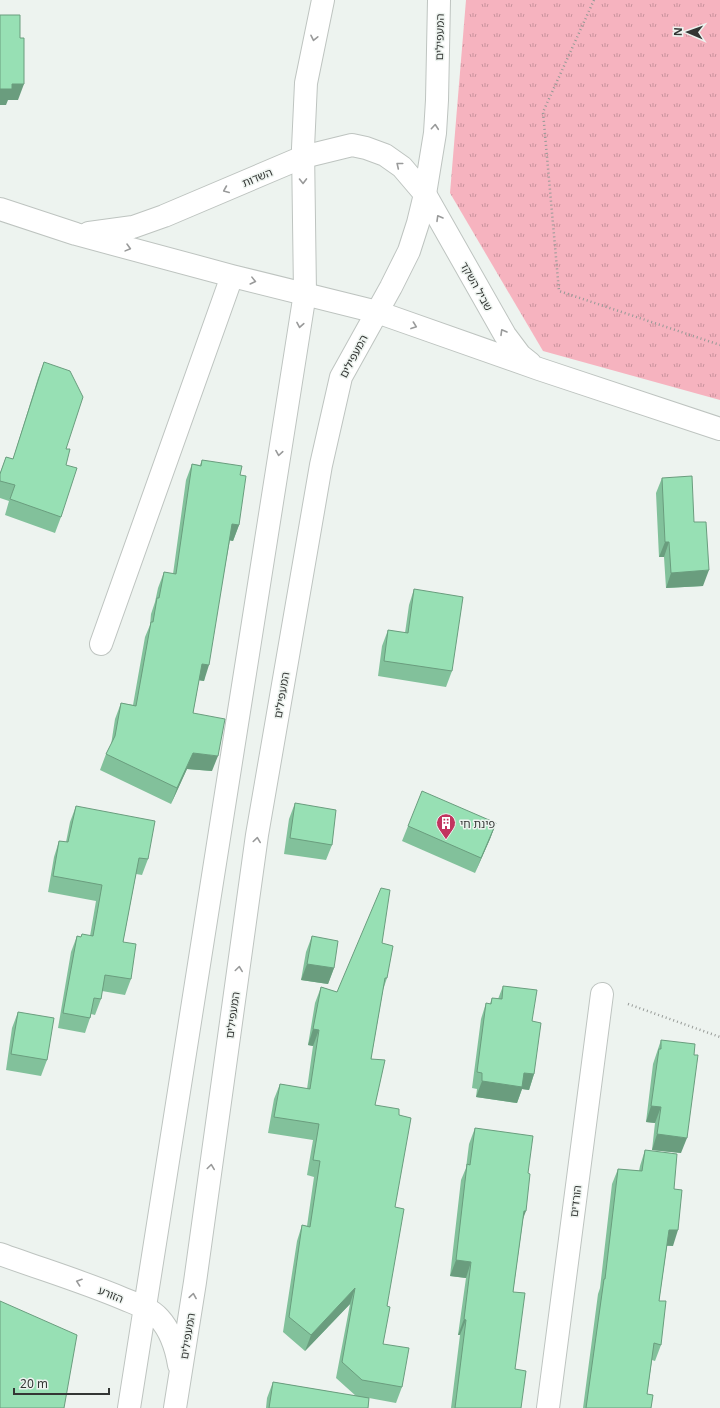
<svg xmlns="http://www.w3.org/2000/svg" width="720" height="1408" font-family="Georgia,'Noto Sans Hebrew',serif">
	<defs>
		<pattern id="grass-tufts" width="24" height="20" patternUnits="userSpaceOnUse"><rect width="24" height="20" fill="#f6b3bf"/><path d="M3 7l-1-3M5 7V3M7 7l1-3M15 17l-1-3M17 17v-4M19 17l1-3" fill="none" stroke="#c8929c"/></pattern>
	</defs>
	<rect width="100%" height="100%" fill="#edf3ef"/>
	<path fill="url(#grass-tufts)" d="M 466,0 L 720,0 L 720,400 L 543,351 L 450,193 Z"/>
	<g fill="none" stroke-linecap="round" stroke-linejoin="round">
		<defs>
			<path id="minor" d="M 0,209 L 76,234 L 232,276 L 377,312 L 539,369 L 720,429
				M 89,233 L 133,227 L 164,216 L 303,157 L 352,145 L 366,148 L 385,155 L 402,167 L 425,194 L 505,335 L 520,355 L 530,363
				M 101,644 L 232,276
				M 548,1408 L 602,994"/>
			<path id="tertiary" d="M 0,1254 C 41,1269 84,1282 124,1299 C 136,1304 150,1308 159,1318 C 171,1331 176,1347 179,1365
				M 129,1408 L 305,293 L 303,148 L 306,83 L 323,0
				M 175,1408 L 195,1282 L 257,835 L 321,465 L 341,377 L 391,287 L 409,251 L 418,223 L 425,194 L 435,133 L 437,100 L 439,0"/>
		</defs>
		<use href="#minor" stroke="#bec4c0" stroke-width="24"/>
		<use href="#tertiary" stroke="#bec4c0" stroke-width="24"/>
		<path stroke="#969a97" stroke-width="2.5" stroke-dasharray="1 3" stroke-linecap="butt" d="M 594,0 L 543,112 L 559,291 L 720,345
			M 628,1004 L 720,1037"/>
		<use href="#minor" stroke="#fff" stroke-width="22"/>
		<use href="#tertiary" stroke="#fff" stroke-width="22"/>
	</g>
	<path fill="#82c19b" d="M 44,362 L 66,449 L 66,465 L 61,517 L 55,533 L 5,515 L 9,501 L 0,498 L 0,473 L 6,457 L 13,459 L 38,378 Z
		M 202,460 L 240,475 L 239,525 L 233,541 L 230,540 L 204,681 L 199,680 L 193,713 L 212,771 L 187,769 L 171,804 L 100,770 L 106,754 L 111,745 L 115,719 L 121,703 L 133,705 L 145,637 L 150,625 L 151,614 L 155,602 L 158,588 L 164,572 L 173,574 L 186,480 L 192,464 L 200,465 Z
		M 662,478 L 694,522 L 703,586 L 666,588 L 664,557 L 659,557 L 656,493 Z
		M 414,589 L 452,671 L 446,687 L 378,676 L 382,646 L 388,630 L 405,633 L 409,605 Z
		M 295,803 L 332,845 L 326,860 L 284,854 L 289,819 Z
		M 76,806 L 148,859 L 142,875 L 136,874 L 123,942 L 131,979 L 125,995 L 102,991 L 101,999 L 95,1015 L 91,1014 L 90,1018 L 85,1033 L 58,1028 L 71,952 L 77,936 L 81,937 L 90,936 L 96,901 L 48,892 L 54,857 L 59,841 L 66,842 L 70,822 Z
		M 496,823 L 490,839 L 475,873 L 402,841 L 408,826 Z
		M 312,936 L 334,968 L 328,984 L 301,980 L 306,952 Z
		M 382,943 L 387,978 L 383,990 L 371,1059 L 375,1105 L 399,1115 L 395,1207 L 387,1306 L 383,1344 L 402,1387 L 396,1403 L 369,1398 L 368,1408 L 266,1408 L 267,1398 L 273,1382 L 356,1396 L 336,1378 L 350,1304 L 305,1351 L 283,1332 L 297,1241 L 302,1225 L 307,1226 L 314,1177 L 307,1175 L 313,1140 L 268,1133 L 274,1099 L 280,1084 L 307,1089 L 313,1046 L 308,1045 L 315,1003 L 321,987 L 337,992 Z
		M 503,986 L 532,1021 L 534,1074 L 529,1090 L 522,1089 L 517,1103 L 476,1097 L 477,1089 L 472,1088 L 481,1019 L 486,1003 L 490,1004 L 492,998 L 498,999 Z
		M 18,1012 L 47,1060 L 41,1076 L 6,1070 L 12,1028 Z
		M 661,1040 L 681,1153 L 652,1150 L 655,1123 L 646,1122 L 653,1064 Z
		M 475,1128 L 528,1173 L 523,1220 L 513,1292 L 515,1369 L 521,1408 L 451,1408 L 460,1335 L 458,1335 L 466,1278 L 450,1276 L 461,1180 L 466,1168 L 469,1144 Z
		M 645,1150 L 674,1189 L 673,1246 L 667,1246 L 659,1301 L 661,1345 L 655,1361 L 652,1360 L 647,1394 L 651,1408 L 583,1408 L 598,1294 L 600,1288 L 612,1184 L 618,1169 L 639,1171 L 640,1166 Z"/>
	<path fill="#6a9d7e" d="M 12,84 L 24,84 L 18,100 L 8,100 L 6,105 L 0,105 L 0,89 Z
		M 232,524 L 239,525 L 233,541 L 227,540 Z
		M 665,542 L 669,542 L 664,557 L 659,557 Z
		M 709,570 L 703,586 L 666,588 L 671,573 Z
		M 202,664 L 209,665 L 204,681 L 197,680 Z
		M 193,753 L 218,756 L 212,771 L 187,769 L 171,804 L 177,788 Z
		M 496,823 L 490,839 L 475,873 L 481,858 Z
		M 307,964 L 334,968 L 328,984 L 301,980 Z
		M 313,1029 L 319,1030 L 313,1046 L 308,1045 Z
		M 524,1073 L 534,1074 L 529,1090 L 522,1089 L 517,1103 L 476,1097 L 482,1081 Z
		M 651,1106 L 661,1107 L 655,1123 L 646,1122 Z
		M 657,1134 L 687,1138 L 681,1153 L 652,1150 Z
		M 524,1211 L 526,1211 L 520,1227 Z
		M 669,1230 L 678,1230 L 673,1246 L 663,1245 Z
		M 456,1260 L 471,1262 L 466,1278 L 450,1276 Z
		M 355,1288 L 350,1304 L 305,1351 L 311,1335 Z
		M 464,1319 L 466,1320 L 460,1335 L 458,1335 Z"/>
	<path fill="#97e0b4" stroke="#6a9d7e" d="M 0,15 L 20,15 L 20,38 L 24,38 L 24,84 L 12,84 L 12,89 L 0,89 Z
		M 44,362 L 70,371 L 83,397 L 66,449 L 70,449 L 66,465 L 77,468 L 61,517 L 10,499 L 15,485 L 0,481 L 0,474 L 6,457 L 13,459 Z
		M 202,460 L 242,466 L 240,475 L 246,476 L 239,525 L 232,524 L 209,665 L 202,664 L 193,713 L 225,719 L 218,756 L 193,753 L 177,788 L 106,754 L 115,736 L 121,703 L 136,706 L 151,622 L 153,622 L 157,598 L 159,598 L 164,572 L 176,574 L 192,464 L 201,466 Z
		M 692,476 L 694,522 L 706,522 L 709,570 L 671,573 L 669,542 L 665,542 L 662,478 Z
		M 414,589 L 463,597 L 452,671 L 384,661 L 388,630 L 408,633 Z
		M 422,791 L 496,823 L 481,858 L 408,826 Z
		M 295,803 L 336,810 L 332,845 L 290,838 Z
		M 76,806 L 155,821 L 148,859 L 139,858 L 123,942 L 136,944 L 131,979 L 105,975 L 101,999 L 94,998 L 90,1018 L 63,1013 L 77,936 L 81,937 L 82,934 L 93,936 L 102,885 L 53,876 L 59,841 L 68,842 Z
		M 381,888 L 390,890 L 382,943 L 393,946 L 387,978 L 385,978 L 371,1059 L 385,1060 L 375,1105 L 399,1109 L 399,1115 L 411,1118 L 395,1207 L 404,1209 L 387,1306 L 390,1307 L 383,1344 L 409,1348 L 402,1387 L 362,1380 L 342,1362 L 355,1288 L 311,1335 L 289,1317 L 302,1225 L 310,1227 L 320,1161 L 313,1160 L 319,1124 L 274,1117 L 280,1084 L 310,1089 L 319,1030 L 313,1029 L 321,987 L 337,992 Z
		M 312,936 L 338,941 L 334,968 L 307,964 Z
		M 503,986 L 537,990 L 532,1021 L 541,1023 L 534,1074 L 524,1073 L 522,1087 L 482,1081 L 482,1073 L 477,1072 L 486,1003 L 491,1004 L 492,998 L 502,999 Z
		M 18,1012 L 54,1018 L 47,1060 L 11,1054 Z
		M 661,1040 L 695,1044 L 694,1055 L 698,1055 L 687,1138 L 657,1134 L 661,1107 L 651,1106 L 659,1049 L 661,1049 Z
		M 475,1128 L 533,1136 L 528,1173 L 530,1174 L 526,1211 L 524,1211 L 513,1292 L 525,1293 L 515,1369 L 526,1371 L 521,1408 L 455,1408 L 466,1320 L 464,1319 L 471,1262 L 456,1260 L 467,1164 L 470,1165 Z
		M 645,1150 L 677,1154 L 674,1189 L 682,1190 L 678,1230 L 669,1230 L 659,1301 L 666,1301 L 661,1345 L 654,1343 L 647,1394 L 653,1395 L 651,1408 L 586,1408 L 604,1279 L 605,1279 L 618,1169 L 642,1171 Z
		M 0,1301 L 77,1335 L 64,1408 L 0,1408 Z
		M 273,1382 L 369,1398 L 368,1408 L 269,1408 Z"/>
	<defs><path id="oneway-chevron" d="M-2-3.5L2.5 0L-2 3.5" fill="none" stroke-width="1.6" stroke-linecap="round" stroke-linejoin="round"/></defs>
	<g stroke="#999a9a">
		<use href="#oneway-chevron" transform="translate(314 38) rotate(102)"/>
		<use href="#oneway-chevron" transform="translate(435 127) rotate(-85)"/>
		<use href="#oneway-chevron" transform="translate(399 165) rotate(-141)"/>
		<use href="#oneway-chevron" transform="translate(303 181) rotate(89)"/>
		<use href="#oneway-chevron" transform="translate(226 190) rotate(157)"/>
		<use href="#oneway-chevron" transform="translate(439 218) rotate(-120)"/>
		<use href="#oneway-chevron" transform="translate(128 248) rotate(15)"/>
		<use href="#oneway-chevron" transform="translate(253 281) rotate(14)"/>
		<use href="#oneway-chevron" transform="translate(300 325) rotate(100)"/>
		<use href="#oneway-chevron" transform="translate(414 326) rotate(20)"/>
		<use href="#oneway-chevron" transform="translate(503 332) rotate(-120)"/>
		<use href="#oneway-chevron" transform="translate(279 453) rotate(99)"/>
		<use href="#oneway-chevron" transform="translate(257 840) rotate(-82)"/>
		<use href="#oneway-chevron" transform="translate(239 969) rotate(-82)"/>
		<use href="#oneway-chevron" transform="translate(211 1167) rotate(-82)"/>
		<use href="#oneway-chevron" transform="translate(79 1282) rotate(-161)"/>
		<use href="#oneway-chevron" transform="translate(193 1296) rotate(-81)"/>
	</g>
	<defs>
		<symbol id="building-pin" viewBox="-11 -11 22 30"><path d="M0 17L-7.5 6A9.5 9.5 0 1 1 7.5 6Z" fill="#c2345f" stroke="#edf3ef"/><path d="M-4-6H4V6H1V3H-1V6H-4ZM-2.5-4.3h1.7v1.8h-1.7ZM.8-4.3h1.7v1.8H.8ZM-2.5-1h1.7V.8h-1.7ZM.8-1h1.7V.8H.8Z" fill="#fff"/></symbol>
	</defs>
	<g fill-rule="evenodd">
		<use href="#building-pin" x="435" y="812" width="22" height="30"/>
	</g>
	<g text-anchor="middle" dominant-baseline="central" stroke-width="3" stroke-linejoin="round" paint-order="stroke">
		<g font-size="11" fill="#333634" stroke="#edf3ef">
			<text transform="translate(439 37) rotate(-89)">המעפילים</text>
			<text transform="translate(257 177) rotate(-23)">השדות</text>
			<text transform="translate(477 286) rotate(61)">שביל השקד</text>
			<text transform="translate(353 356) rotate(-62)">המעפילים</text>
			<text transform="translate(281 695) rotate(-80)">המעפילים</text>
			<text transform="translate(232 1015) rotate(-82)">המעפילים</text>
			<text transform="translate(575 1201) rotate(-83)">הורדים</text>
			<text transform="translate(111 1294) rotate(22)">הזורע</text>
			<text transform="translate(187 1336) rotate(-81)">המעפילים</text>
		</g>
		<g font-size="11" fill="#333634" stroke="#edf3ef" text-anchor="start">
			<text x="460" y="823">פינת חי</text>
		</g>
	</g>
	<g transform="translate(688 32) rotate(272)" stroke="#edf3ef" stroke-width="3" paint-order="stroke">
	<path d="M0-3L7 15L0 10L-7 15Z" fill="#333634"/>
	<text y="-6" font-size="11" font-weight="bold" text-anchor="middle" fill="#333634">N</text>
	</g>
	<path d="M14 1388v6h95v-6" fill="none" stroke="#333634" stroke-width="2"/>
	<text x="20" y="1388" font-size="12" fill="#333634" stroke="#edf3ef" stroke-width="3" paint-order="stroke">20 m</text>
</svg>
